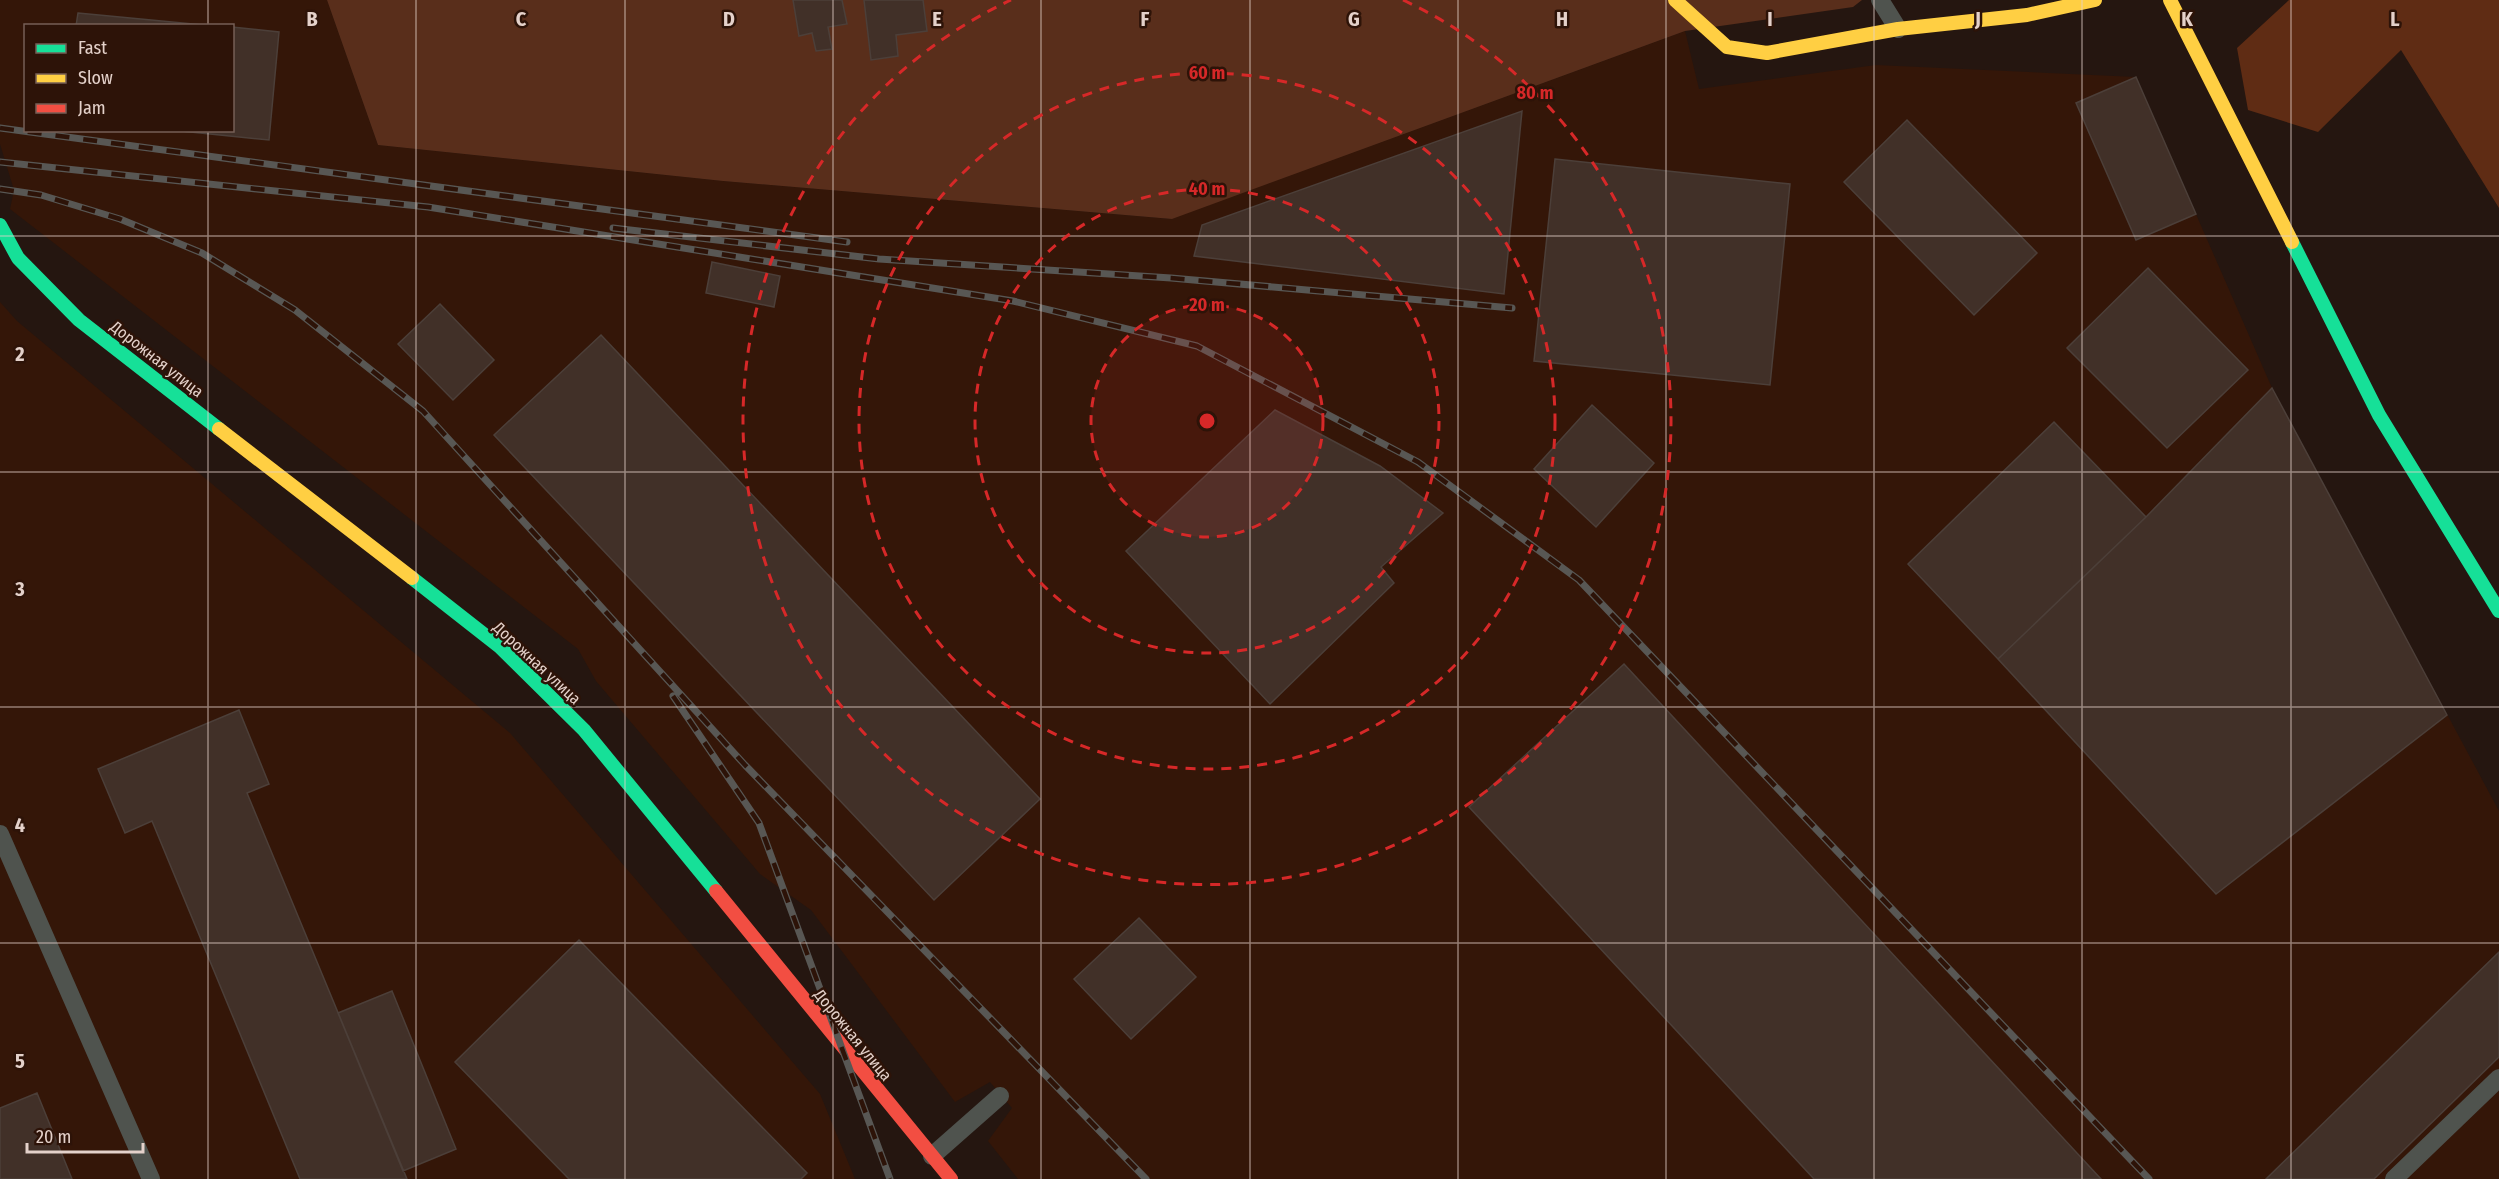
<svg xmlns="http://www.w3.org/2000/svg" width="2499" height="1179" font-family="'Fira Sans Condensed',sans-serif">
	<rect width="100%" height="100%" fill="#251610"/>
	<path fill="#341608" fill-rule="evenodd" d="M 0,0 L 327,0 L 378,145 L 723,181 L 1171,219 L 1685,31 L 1699,89 L 1876,65 L 2136,77 L 2272,388 L 2499,811 L 2499,1179 L 1018,1179 L 988,1141 L 1012,1108 L 990,1082 L 955,1102 L 811,910 L 760,874 L 596,681 L 578,649 L 10,209 L 14,190 L 0,144 ZM 26,26 L 232,26 L 232,130 L 26,130 Z
		M 0,302 L 17,321 L 510,733 L 820,1094 L 855,1179 L 0,1179 Z"/>
	<path fill="#592e1b" d="M 327,0 L 1862,0 L 1853,7 L 1685,31 L 1172,219 L 723,181 L 378,145 Z"/>
	<path fill="#5f2c14" d="M 2289,0 L 2499,0 L 2499,208 L 2401,50 L 2318,132 L 2248,110 L 2237,48 Z"/>
	<path fill="#413028" stroke="#4c3f39" stroke-width="1.5" d="M 793,0 L 842,0 L 847,24 L 828,27 L 832,49 L 816,51 L 812,33 L 799,36 Z
		M 864,0 L 923,0 L 927,31 L 896,35 L 898,56 L 871,60 Z
		M 78,13 L 214,26 L 76,26 Z
		M 232,27 L 279,32 L 269,140 L 171,130 L 232,130 Z
		M 2136,77 L 2196,214 L 2136,240 L 2076,103 Z
		M 1522,111 L 1504,294 L 1194,256 L 1202,225 Z
		M 1907,120 L 2037,253 L 1974,315 L 1844,182 Z
		M 1555,159 L 1790,184 L 1770,385 L 1534,361 Z
		M 712,262 L 780,276 L 774,307 L 706,293 Z
		M 2148,268 L 2248,370 L 2167,448 L 2067,348 Z
		M 440,304 L 494,360 L 453,400 L 398,344 Z
		M 601,335 L 1040,799 L 934,900 L 494,435 Z
		M 2272,388 L 2447,715 L 2216,894 L 1998,659 L 2146,517 Z
		M 1592,405 L 1654,463 L 1596,527 L 1534,469 Z
		M 1275,410 L 1380,466 L 1443,513 L 1381,567 L 1394,583 L 1270,704 L 1126,551 Z
		M 2054,422 L 2146,517 L 1998,659 L 1908,564 Z
		M 1624,664 L 2101,1179 L 1814,1179 L 1469,807 Z
		M 239,710 L 269,784 L 247,793 L 407,1179 L 300,1179 L 152,821 L 125,833 L 98,769 Z
		M 1139,918 L 1196,977 L 1131,1039 L 1074,979 Z
		M 579,940 L 807,1173 L 801,1179 L 569,1179 L 455,1062 Z
		M 2499,952 L 2499,1057 L 2374,1179 L 2266,1179 Z
		M 392,991 L 456,1149 L 403,1171 L 338,1013 Z
		M 37,1093 L 72,1179 L 0,1179 L 0,1108 Z"/>
	<g fill="none" stroke-linecap="round" stroke-linejoin="round">
		<path stroke="#4f534e" stroke-width="18" d="M 1880,0 L 1898,29
			M 0,834 L 151,1179
			M 932,1156 L 1000,1096
			M 2394,1179 L 2499,1078"/>
		<path stroke="#16e098" stroke-width="14" d="M 0,225 L 18,258 L 79,320 L 219,429
			M 2292,242 L 2379,415 L 2499,611
			M 412,578 L 500,647 L 584,730 L 716,891"/>
		<path stroke="#ffcf43" stroke-width="14" d="M 1675,0 L 1727,47 L 1767,53 L 1898,29 L 2027,15 L 2095,0
			M 2170,0 L 2292,242
			M 219,429 L 412,578"/>
		<path stroke="#f24e42" stroke-width="14" d="M 716,891 L 951,1179"/>
		<defs>
			<path id="rail" d="M 0,128 L 847,242
				M 0,162 L 428,207 L 1013,301 L 1197,346 L 1418,462 L 1579,580 L 2149,1179
				M 0,189 L 41,195 L 120,219 L 202,253 L 295,310 L 423,411 L 745,765 L 1146,1179
				M 613,228 L 879,259 L 1171,278 L 1512,308
				M 673,696 L 759,823 L 890,1179"/>
		</defs>
		<use href="#rail" stroke="#585754" stroke-width="7"/>
		<use href="#rail" stroke="#2d1308" stroke-width="4.5" stroke-dasharray="14" stroke-linecap="butt"/>
	</g>
	<path fill="none" stroke="#e4d1ca" stroke-width="1.5" stroke-opacity="0.55" d="M 208,0 L 208,26M 416,0 L 416,1179M 625,0 L 625,1179M 833,0 L 833,1179M 1041,0 L 1041,1179M 1250,0 L 1250,1179M 1458,0 L 1458,1179M 1666,0 L 1666,1179M 1874,0 L 1874,1179M 2082,0 L 2082,1179M 2291,0 L 2291,1179M 208,130 L 208,1179M 0,236 L 2499,236M 0,472 L 2499,472M 0,707 L 2499,707M 0,943 L 2499,943"/>
	<circle cx="1207" cy="421" r="116" fill="#d62828" fill-opacity=".12"/>
	<g fill="none" stroke="#d62828" stroke-width="3" stroke-dasharray="10 8">
		<circle cx="1207" cy="421" r="116"/>
		<circle cx="1207" cy="421" r="232"/>
		<circle cx="1207" cy="421" r="348"/>
		<path d="M1403 0A464 464 0 1 1 1011 0"/>
	</g>
	<g text-anchor="middle" dominant-baseline="central" stroke-width="5" stroke-linejoin="round" paint-order="stroke">
		<g font-size="16" fill="#e4d1ca" stroke="#2d1308">
			<text transform="translate(157 359) rotate(38)">Дорожная улица</text>
			<text transform="translate(537 663) rotate(43)">Дорожная улица</text>
			<text transform="translate(853 1035) rotate(51)">Дорожная улица</text>
		</g>
	</g>
	<g font-size="20" text-anchor="middle" font-weight="bold" fill="#e4d1ca" stroke="#2d1308" stroke-width="5" stroke-linejoin="round" paint-order="stroke">
		<text x="312" y="26">B</text>
		<text x="521" y="26">C</text>
		<text x="729" y="26">D</text>
		<text x="937" y="26">E</text>
		<text x="1145" y="26">F</text>
		<text x="1354" y="26">G</text>
		<text x="1562" y="26">H</text>
		<text x="1770" y="26">I</text>
		<text x="1978" y="26">J</text>
		<text x="2187" y="26">K</text>
		<text x="2395" y="26">L</text>
		<text x="20" y="361">2</text>
		<text x="20" y="596">3</text>
		<text x="20" y="832">4</text>
		<text x="20" y="1068">5</text>
	</g>
	<circle cx="1207" cy="421" r="9" fill="#d62828" stroke="#2d1308" stroke-width="3"/>
	<g font-size="18" text-anchor="middle" font-weight="bold" fill="#d62828" stroke="#2d1308" stroke-width="5" stroke-linejoin="round" paint-order="stroke">
		<text x="1207" y="79">60 m</text>
		<text x="1535" y="99">80 m</text>
		<text x="1207" y="195">40 m</text>
		<text x="1207" y="311">20 m</text>
	</g>
	<rect x="24" y="24" width="210" height="108" fill="#2d1308" stroke="#765f56" stroke-width="1.5"/>
	<rect x="36" y="44" width="30" height="9" fill="#16e098" stroke="#765f56" stroke-width="1.5"/>
	<text x="78" y="54" font-size="18" fill="#e4d1ca">Fast</text>
	<rect x="36" y="74" width="30" height="9" fill="#ffcf43" stroke="#765f56" stroke-width="1.5"/>
	<text x="78" y="84" font-size="18" fill="#e4d1ca">Slow</text>
	<rect x="36" y="104" width="30" height="9" fill="#f24e42" stroke="#765f56" stroke-width="1.5"/>
	<text x="78" y="114" font-size="18" fill="#e4d1ca">Jam</text>
	<path d="M27 1143v9h116v-9" fill="none" stroke="#e4d1ca" stroke-width="3"/>
	<text x="36" y="1143" font-size="18" fill="#e4d1ca" stroke="#2d1308" stroke-width="4.5" paint-order="stroke">20 m</text>
</svg>
